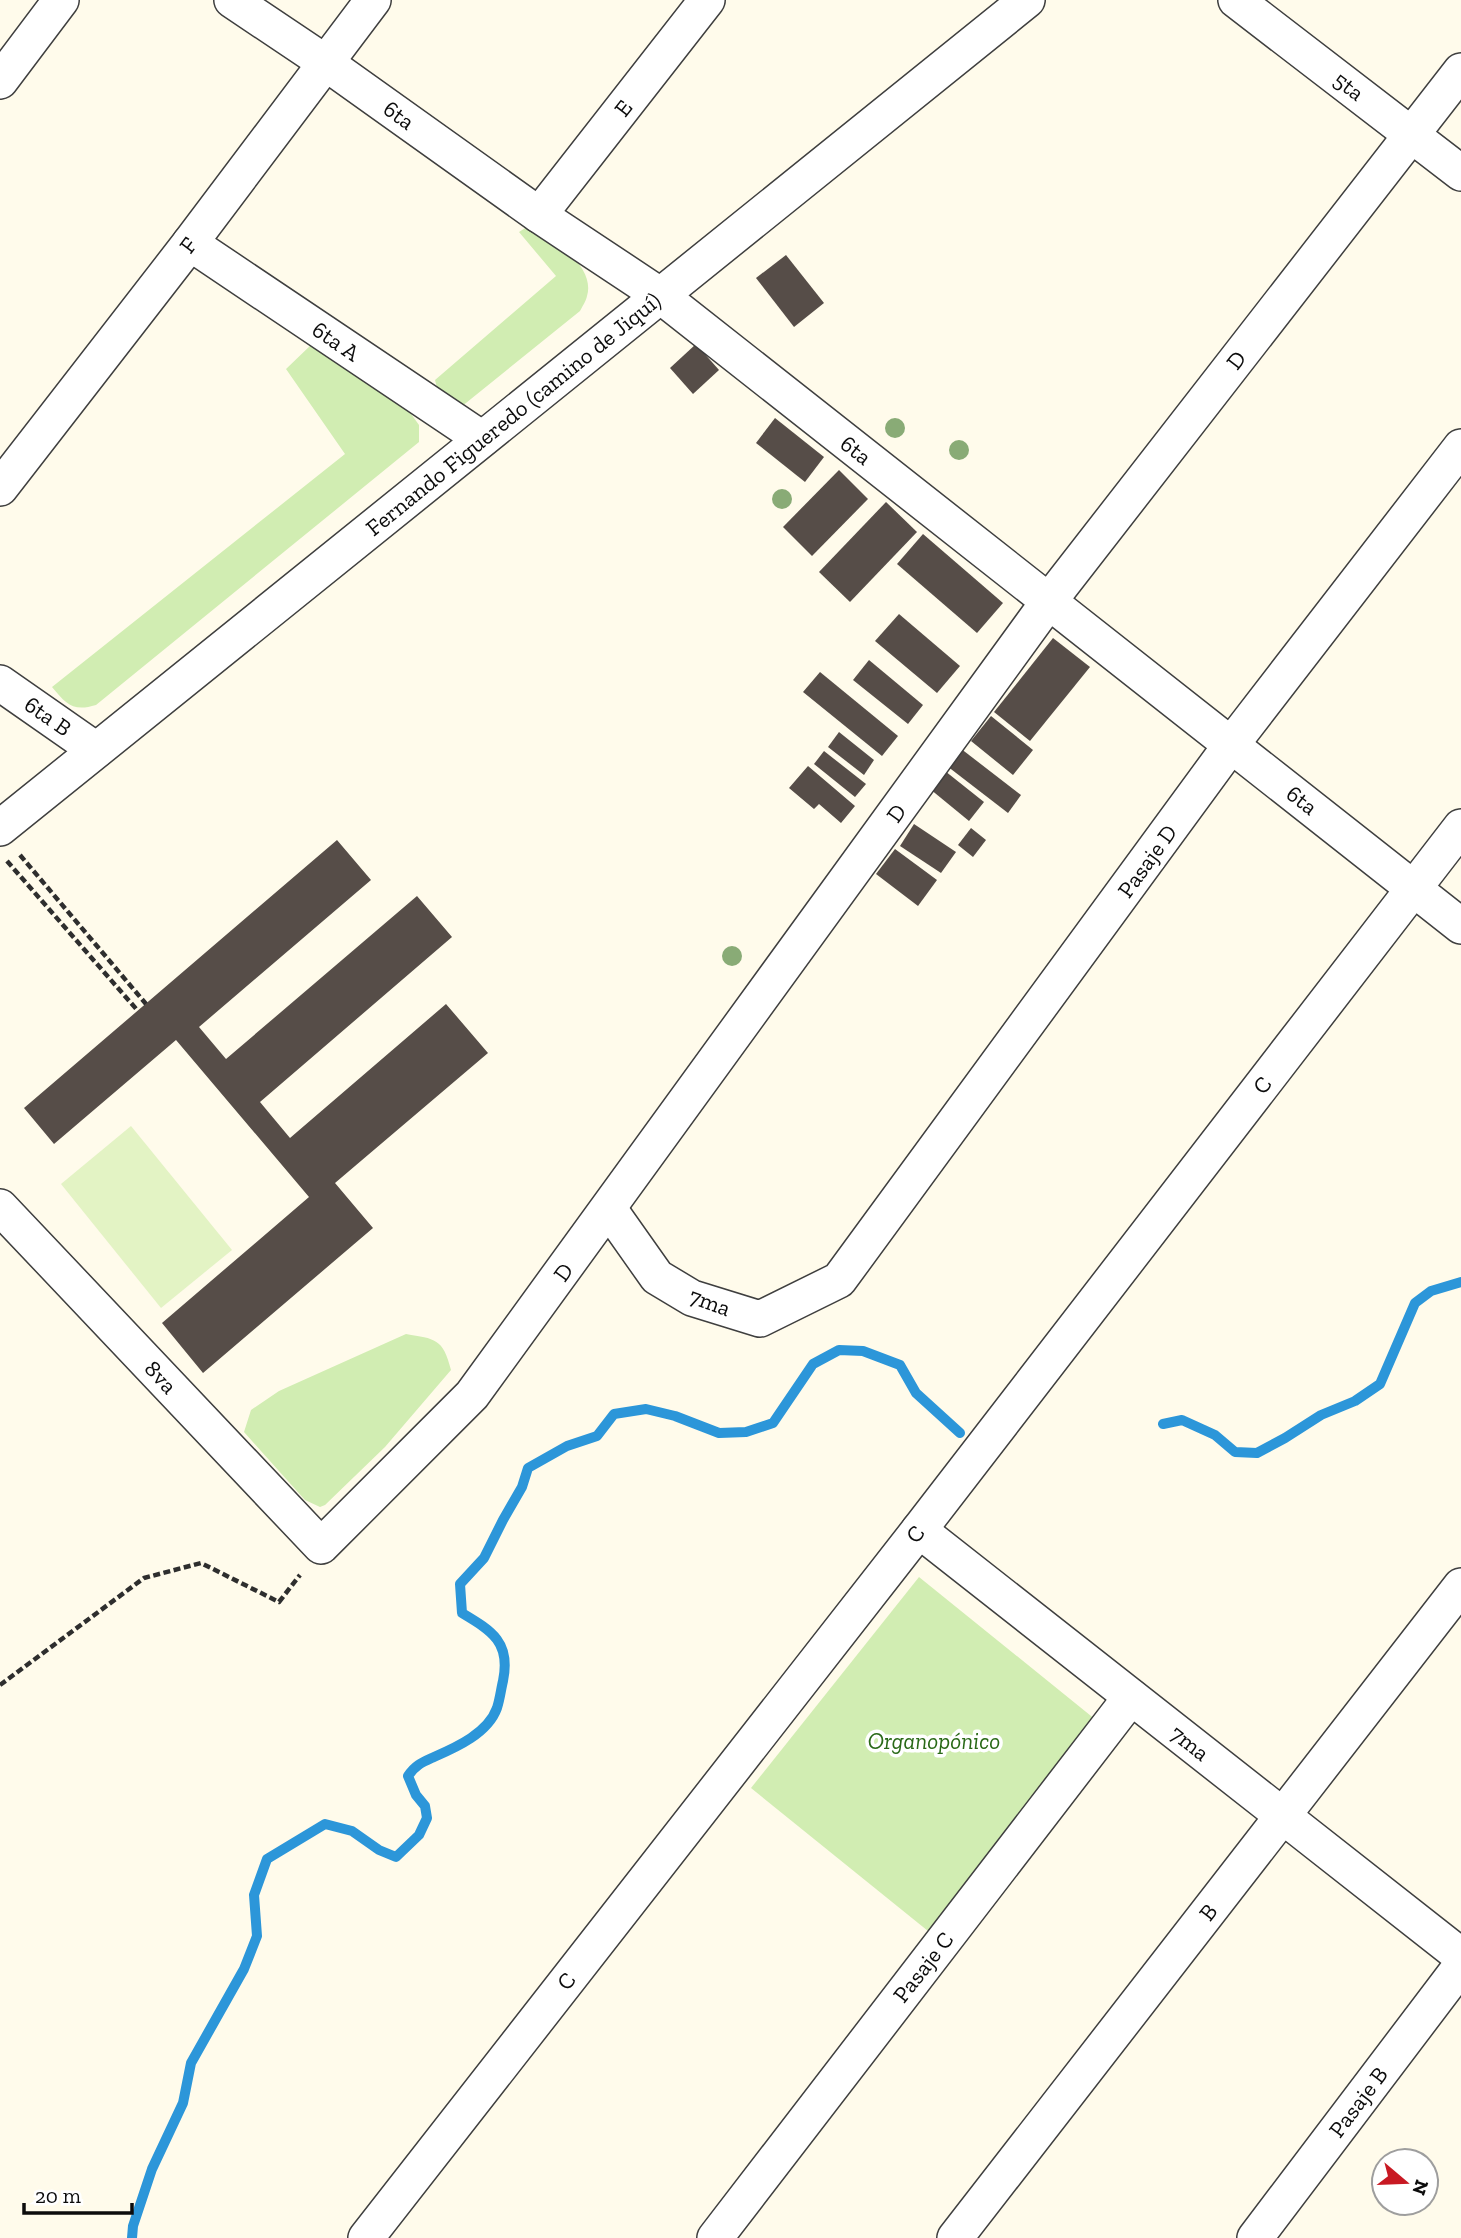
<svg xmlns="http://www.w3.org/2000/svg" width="1461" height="2238" font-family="'Zilla Slab',serif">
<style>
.green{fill:#d1edb2}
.pitch{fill:#e3f3c4}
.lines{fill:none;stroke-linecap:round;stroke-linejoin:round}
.stream{stroke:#2c96d9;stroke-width:10}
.building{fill:#564d48}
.minor-casing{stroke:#3f3f3f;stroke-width:38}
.path{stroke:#2e2e2e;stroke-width:4.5;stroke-dasharray:7 3.5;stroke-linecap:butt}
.minor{stroke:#fff;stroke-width:35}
.tree{fill:#89ab76}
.labels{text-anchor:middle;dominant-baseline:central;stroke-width:7;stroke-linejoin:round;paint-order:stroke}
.street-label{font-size:23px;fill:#0c0c0c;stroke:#fff}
.park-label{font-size:23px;font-style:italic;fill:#296917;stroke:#fff}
</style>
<rect width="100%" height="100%" fill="#fffbeb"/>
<g class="green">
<path d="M 533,223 C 552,239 596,266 587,296 C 586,301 582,307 580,311 L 461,407 L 439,395 L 435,380 L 556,276 L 519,232 Z"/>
<path d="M 312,344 L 409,411 L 419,425 L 419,442 L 96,705 C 73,712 66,704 52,687 L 345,454 L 286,369 Z"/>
<path d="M 406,1334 C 435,1339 443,1338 451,1370 L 385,1447 L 325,1505 L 320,1507 L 305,1500 L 244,1432 L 251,1410 L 279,1391 Z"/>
<path d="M 919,1577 L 1096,1720 L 928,1931 L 751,1788 Z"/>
</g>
<path class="pitch" d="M 131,1126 L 232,1250 L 161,1308 L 61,1184 Z"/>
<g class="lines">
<g class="stream">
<path d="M 1163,1424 L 1182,1420 L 1215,1435 L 1235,1452 L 1257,1453 L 1285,1438 L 1321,1415 L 1355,1401 L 1380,1384 L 1415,1303 L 1431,1291 L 1461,1282"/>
<path d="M 132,2238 L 133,2226 L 152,2169 L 183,2103 L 191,2063 L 244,1969 L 257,1936 L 254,1895 L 267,1859 L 325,1824 L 352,1831 L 379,1850 L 396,1857 L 419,1835 L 427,1818 L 425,1806 L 416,1795 L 408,1776 C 415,1765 423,1762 434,1757 C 457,1747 488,1733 497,1708 C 500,1699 501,1689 503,1681 C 511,1642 492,1631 462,1613 L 460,1584 L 484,1558 L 503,1520 L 522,1487 L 528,1468 L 567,1446 L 597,1436 L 614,1414 L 646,1409 L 675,1416 L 719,1433 L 746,1432 L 773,1423 L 813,1364 L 839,1350 L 863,1351 L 900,1365 L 916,1393 L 960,1433"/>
</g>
</g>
<g class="building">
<path d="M 786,255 L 824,303 L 794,327 L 756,278 Z"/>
<path d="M 696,344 L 719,370 L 693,394 L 670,368 Z"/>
<path d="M 775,418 L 824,457 L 805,482 L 756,443 Z"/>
<path d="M 839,470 L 868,499 L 812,556 L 783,527 Z"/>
<path d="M 886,502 L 917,532 L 850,602 L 819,572 Z"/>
<path d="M 923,534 L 1003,603 L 977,633 L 897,564 Z"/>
<path d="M 899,614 L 960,666 L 937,693 L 875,641 Z"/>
<path d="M 1053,638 L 1090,667 L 1030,741 L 994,712 Z"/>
<path d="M 869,660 L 923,705 L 908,724 L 853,680 Z"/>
<path d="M 820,672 L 898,736 L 882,756 L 803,692 Z"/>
<path d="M 991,716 L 1033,750 L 1013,775 L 971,741 Z"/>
<path d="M 839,732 L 874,760 L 864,775 L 828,747 Z"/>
<path d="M 960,748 L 1021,795 L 1008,813 L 947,766 Z"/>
<path d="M 824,751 L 866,784 L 855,797 L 814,764 Z"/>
<path d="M 808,766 L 855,806 L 841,823 L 819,804 L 814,809 L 789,788 Z"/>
<path d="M 945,771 L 984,802 L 969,821 L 930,789 Z"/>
<path d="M 914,824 L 956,852 L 941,873 L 900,846 Z"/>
<path d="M 971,828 L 986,840 L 973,857 L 958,845 Z"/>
<path d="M 337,840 L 371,880 L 199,1027 L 226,1059 L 417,896 L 452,937 L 260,1102 L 290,1138 L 446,1004 L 488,1053 L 335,1183 L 373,1228 L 203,1373 L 162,1323 L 309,1197 L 176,1040 L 54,1144 L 24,1108 Z"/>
<path d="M 895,849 L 937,880 L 918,906 L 876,874 Z"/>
</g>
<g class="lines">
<g class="minor-casing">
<g id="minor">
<path d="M 232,0 L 326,63 L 539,215 L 661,296 L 1461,926"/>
<path d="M 1236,0 L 1461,173"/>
<path d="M 0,81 L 61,0"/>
<path d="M 539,215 L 707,0"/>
<path d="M 190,243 L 482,439"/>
<path d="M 0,488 L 190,243 L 373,0"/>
<path d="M 0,683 L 96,750"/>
<path d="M 0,828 L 1027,0"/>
<path d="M 0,1207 L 321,1546 L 472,1395 L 1049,601 L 1461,71"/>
<path d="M 609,1209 L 657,1277 L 692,1298 L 760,1319 L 839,1280 L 1231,745 L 1461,447"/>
<path d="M 919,1530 L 1461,1956"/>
<path d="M 366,2238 L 919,1530 L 1461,827"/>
<path d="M 715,2238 L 1131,1697"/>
<path d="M 955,2238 L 1461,1586"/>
<path d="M 1255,2238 L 1461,1966"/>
</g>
</g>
<g class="path">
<path d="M 20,855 L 146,1004"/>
<path d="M 7,861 L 138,1011"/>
<path d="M 0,1685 L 144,1578 L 201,1563 L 279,1602 L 300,1575"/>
</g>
<use href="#minor" class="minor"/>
</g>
<g class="tree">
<circle cx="895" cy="428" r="10"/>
<circle cx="959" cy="450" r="10"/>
<circle cx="782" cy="499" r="10"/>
<circle cx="732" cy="956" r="10"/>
</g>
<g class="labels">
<g class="street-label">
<text transform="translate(1349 86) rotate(37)">5ta</text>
<text transform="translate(623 108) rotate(-52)">E</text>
<text transform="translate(399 115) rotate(36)">6ta</text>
<text transform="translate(188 245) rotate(-53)">F</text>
<text transform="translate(336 341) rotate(34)">6ta A</text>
<text transform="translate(1236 360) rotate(-52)">D</text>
<text transform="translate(513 414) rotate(-39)">Fernando Figueredo (camino de Jiquí)</text>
<text transform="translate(856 450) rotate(38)">6ta</text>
<text transform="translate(48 716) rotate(35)">6ta B</text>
<text transform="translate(1302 800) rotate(38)">6ta</text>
<text transform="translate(896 813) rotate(-54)">D</text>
<text transform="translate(1147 861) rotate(-54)">Pasaje D</text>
<text transform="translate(1262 1085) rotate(-52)">C</text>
<text transform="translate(563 1272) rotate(-54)">D</text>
<text transform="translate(710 1302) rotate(20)">7ma</text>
<text transform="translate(161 1377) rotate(47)">8va</text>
<text transform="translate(915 1534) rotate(-52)">C</text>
<text transform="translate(1190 1743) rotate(38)">7ma</text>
<text transform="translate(1208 1912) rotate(-52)">B</text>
<text transform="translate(923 1967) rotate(-52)">Pasaje C</text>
<text transform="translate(566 1981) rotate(-52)">C</text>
<text transform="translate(1358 2102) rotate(-53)">Pasaje B</text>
</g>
<g class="park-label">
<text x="934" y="1741">Organopónico</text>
</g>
</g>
<g transform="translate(1405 2182) rotate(109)"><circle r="33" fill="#ffffff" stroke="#9e9e9e" stroke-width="2"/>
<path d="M0-5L12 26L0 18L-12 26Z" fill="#c81923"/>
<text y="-10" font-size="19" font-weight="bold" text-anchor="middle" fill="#0c0c0c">N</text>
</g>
<path d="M24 2203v10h108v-10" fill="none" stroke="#0c0c0c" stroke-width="3.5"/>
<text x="35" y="2203" font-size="21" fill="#0c0c0c" stroke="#ffffff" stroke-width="5" paint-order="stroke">20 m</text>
</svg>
